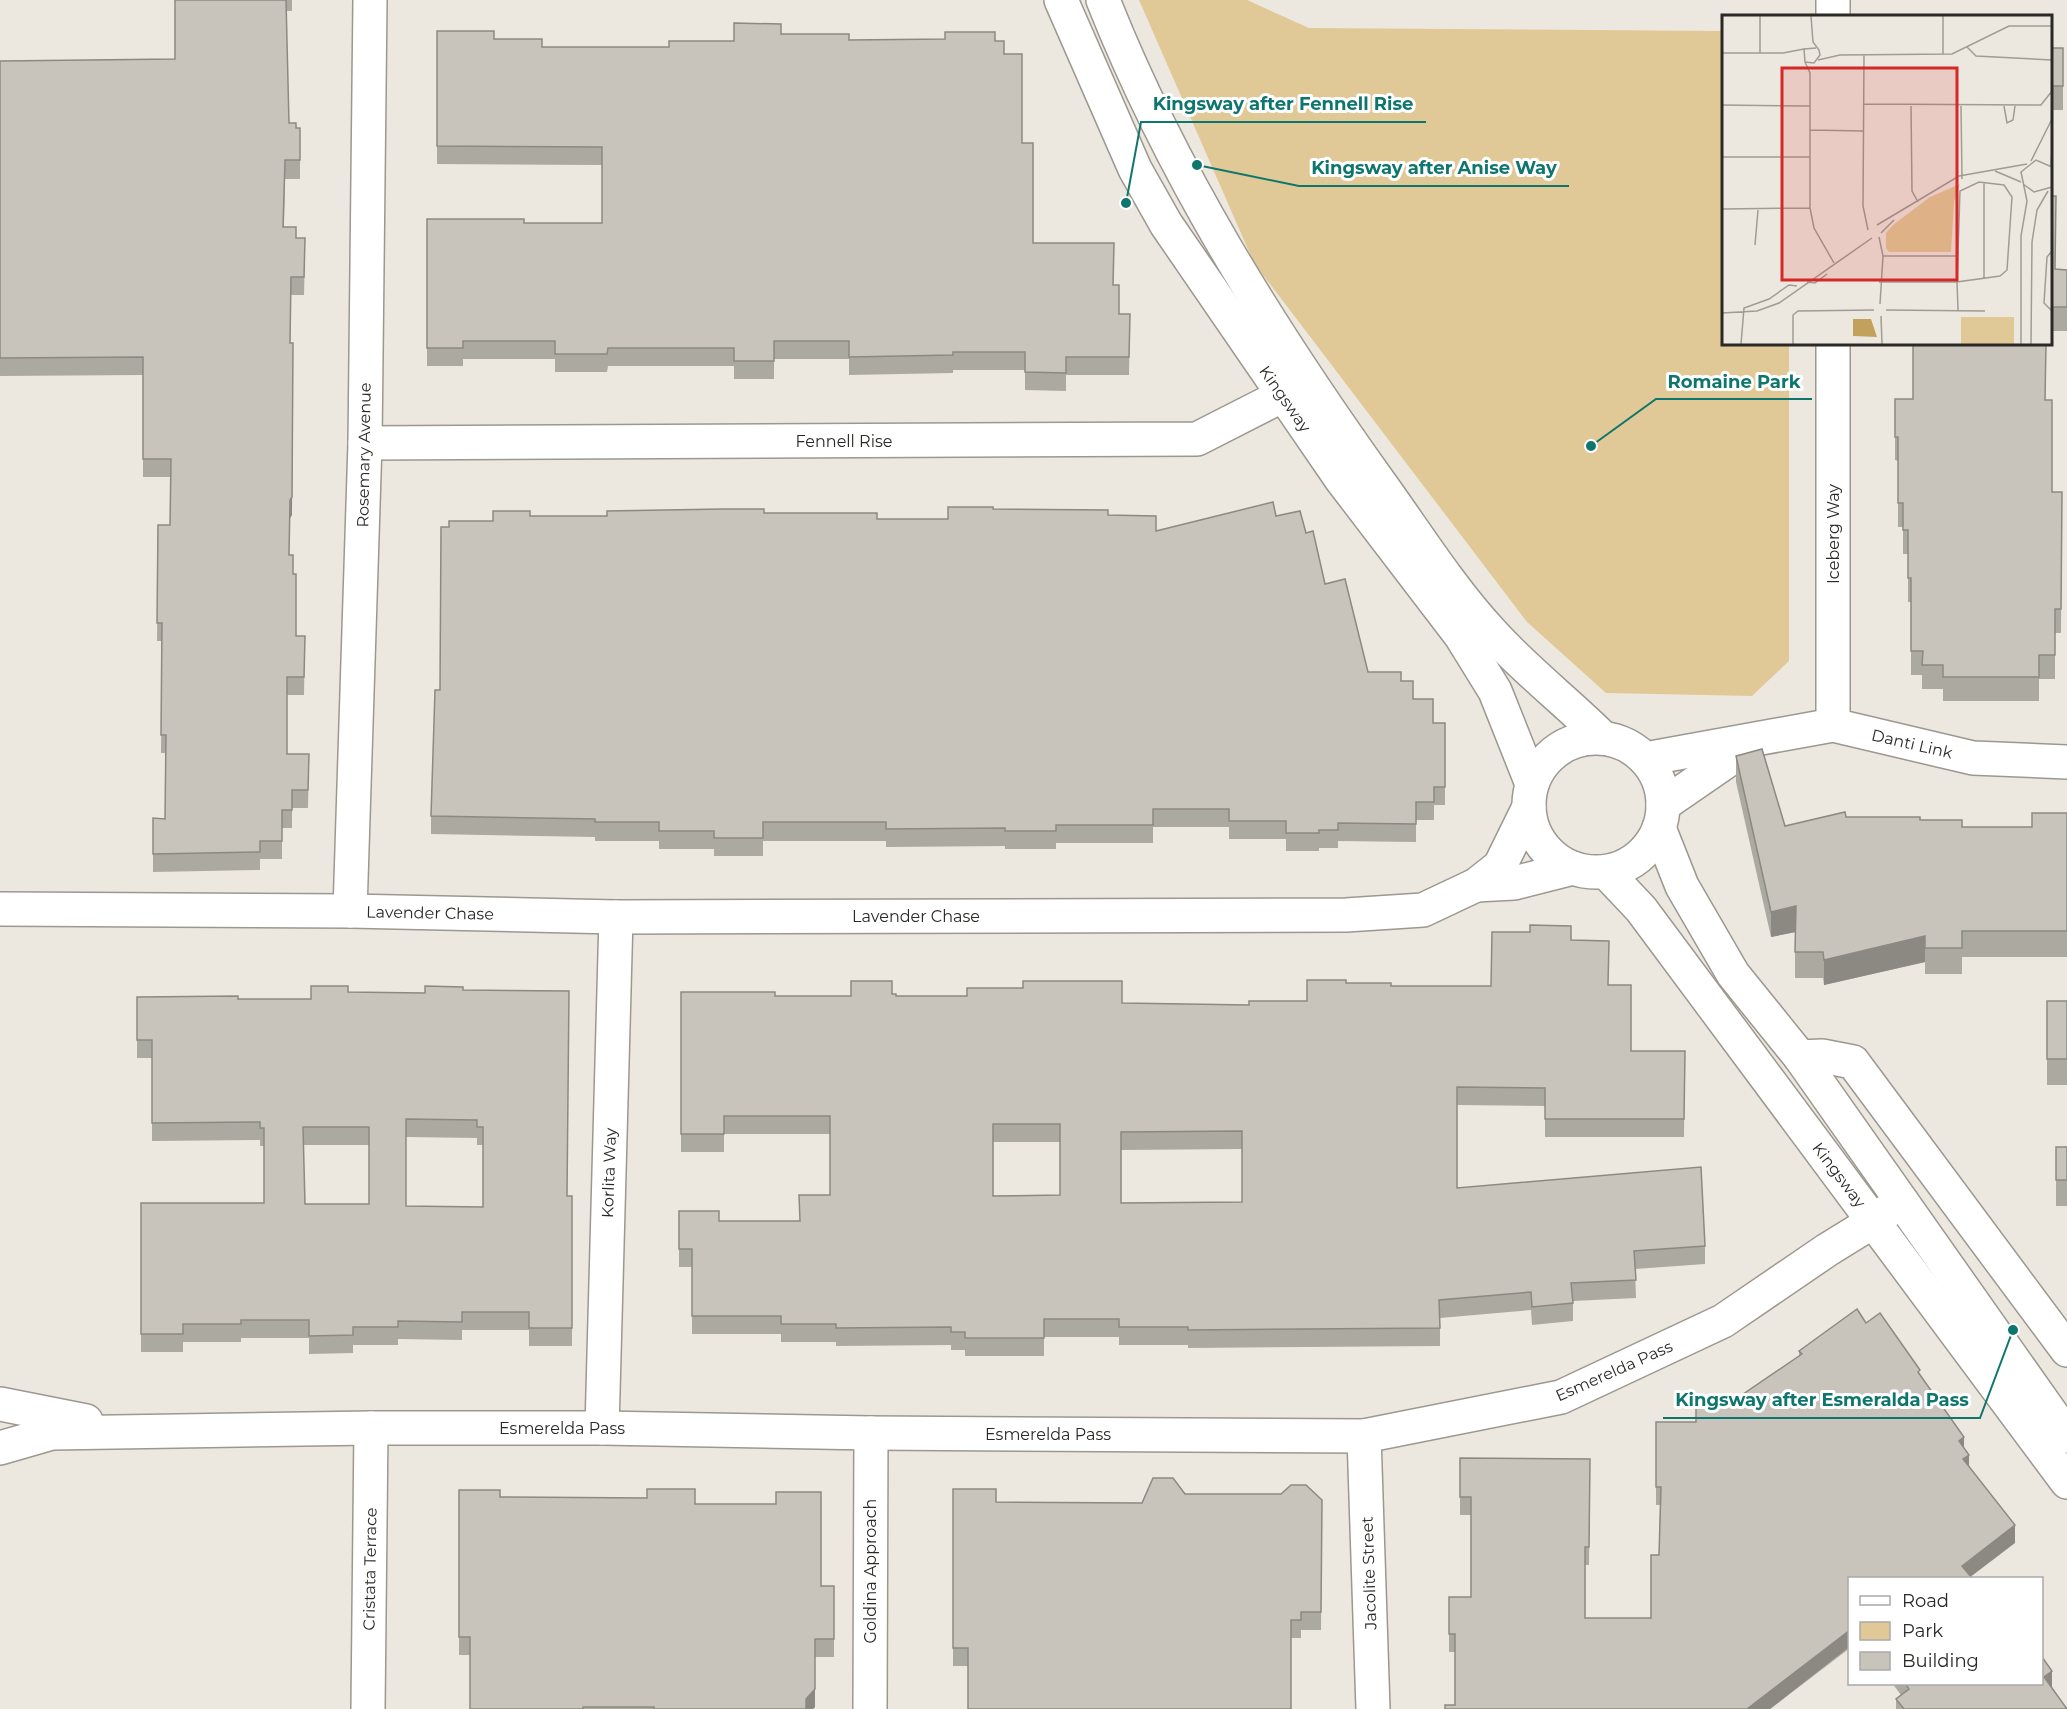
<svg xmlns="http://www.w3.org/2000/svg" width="2067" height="1709" font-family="Montserrat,sans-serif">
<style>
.green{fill:#e1c997}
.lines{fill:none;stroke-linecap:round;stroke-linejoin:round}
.street-casing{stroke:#9c988f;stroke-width:36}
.secondary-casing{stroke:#9c988f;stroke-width:36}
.street{stroke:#fff;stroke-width:33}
.secondary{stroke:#fff;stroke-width:33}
.wall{fill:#aca9a1;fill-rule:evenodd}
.shaded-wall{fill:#8c8983}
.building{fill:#c8c4bb;stroke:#8c8983;stroke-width:1.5;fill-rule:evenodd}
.labels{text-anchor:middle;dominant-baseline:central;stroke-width:6;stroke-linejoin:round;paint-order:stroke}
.street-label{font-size:16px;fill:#2b2926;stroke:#fff}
.inset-road{fill:none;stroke:#9f9c95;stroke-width:1.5}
.view{fill:#d62828;fill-opacity:0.15;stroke:#d62828;stroke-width:3}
.inset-edge{fill:none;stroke:#2b2926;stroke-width:3}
.leader{fill:none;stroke:#0f766e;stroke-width:2}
.callout-dot{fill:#0f766e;stroke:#fff;stroke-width:2}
.callout-label{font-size:18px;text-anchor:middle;font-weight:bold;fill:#0f766e;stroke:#fff;stroke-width:6;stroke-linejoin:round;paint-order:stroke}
</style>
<rect width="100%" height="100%" fill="#ede8df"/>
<path class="green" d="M 1139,0 L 1247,0 L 1309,28 L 1723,31 L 1724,344 L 1789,344 L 1789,661 L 1752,696 L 1606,693 L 1527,622 L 1254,263 Z"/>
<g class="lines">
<g class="street-casing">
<g id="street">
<path d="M 1833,0 L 1833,16"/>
<path d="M 1833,344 L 1833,725"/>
<path d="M 365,443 L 1197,439 L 1309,382"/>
<path d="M 1645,759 L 1833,725 L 1973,758 L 2067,762"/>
<path d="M 1663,805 L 1750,745"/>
<path d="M 1476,885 L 1514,883 L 1573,868"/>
<path d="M 0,909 L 350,911 L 616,917 L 1346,915 L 1423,910 L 1476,885 L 1500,866 L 1529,807"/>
<path d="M 350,911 L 365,443 L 370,0"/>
<path d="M 1800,1057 L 1822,1056 L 1853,1062 L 2067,1350"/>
<path d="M 0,1404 L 86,1421"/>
<path d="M 602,1428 L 616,917"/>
<path d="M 1364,1436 L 1373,1709"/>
<path d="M 0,1448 L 52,1433 L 371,1428 L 602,1428 L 871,1433 L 1364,1436 L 1561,1397 L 1723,1321 L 1827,1250 L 1874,1221 L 1901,1201"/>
<path d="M 368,1709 L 371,1428"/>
<path d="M 870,1709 L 871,1433"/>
</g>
</g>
<g class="secondary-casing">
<g id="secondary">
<path d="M 1061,0 L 1135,169 L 1166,224 L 1341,479 L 1461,636 L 1495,691 L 1532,784"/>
<path d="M 1103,0 C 1171,172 1270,329 1377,479 C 1414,530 1448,585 1491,632 C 1525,670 1567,702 1603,738"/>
<circle cx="1596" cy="805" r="67"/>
<path d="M 1659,828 L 1682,886 L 1733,974 L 1800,1057 L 2067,1436"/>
<path d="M 1606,872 L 1641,909 L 2067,1482"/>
</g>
</g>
<use href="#street" class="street"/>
<use href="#secondary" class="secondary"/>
</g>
<g class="wall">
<path d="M 175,0 L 292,0 L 292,11 L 286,11 L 289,123 L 296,128 L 300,128 L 300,179 L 285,179 L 284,227 L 296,238 L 305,256 L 304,295 L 291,295 L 290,343 L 292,515 L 290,518 L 289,555 L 293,574 L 296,636 L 305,636 L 304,695 L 287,695 L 287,754 L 309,754 L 308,808 L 292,808 L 292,828 L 282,828 L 282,859 L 260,859 L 260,870 L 153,872 L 153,818 L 165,819 L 166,753 L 161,753 L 162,641 L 157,641 L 158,525 L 170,525 L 171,477 L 143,477 L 143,375 L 0,376 L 0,61 L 175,59 Z"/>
<path d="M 437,31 L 494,39 L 542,47 L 669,47 L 734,41 L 781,34 L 849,40 L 995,41 L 1004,54 L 1022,143 L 1033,243 L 1113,285 L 1119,314 L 1130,314 L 1129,375 L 1066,375 L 1066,391 L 1025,390 L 1025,370 L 953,370 L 953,373 L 849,375 L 849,359 L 774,359 L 774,379 L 734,379 L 734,366 L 608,366 L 607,372 L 555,372 L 555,359 L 463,359 L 463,366 L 427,366 L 427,219 L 524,223 L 602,223 L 602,165 L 437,164 Z"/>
<rect x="2050" y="48" width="13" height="62"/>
<path d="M 2050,196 L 2055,269 L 2067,270 L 2067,331 L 2050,331 Z"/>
<path d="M 1895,399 L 2046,400 L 2052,492 L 2062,492 L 2061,633 L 2055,633 L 2055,679 L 2039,679 L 2039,701 L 1943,701 L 1943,689 L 1922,689 L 1922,675 L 1911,675 L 1911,602 L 1908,602 L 1908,554 L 1903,554 L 1903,527 L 1898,527 L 1898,461 L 1895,460 Z"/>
<path d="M 993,509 L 1108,515 L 1156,531 L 1276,516 L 1306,533 L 1325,584 L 1368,672 L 1401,681 L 1413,699 L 1433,723 L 1445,723 L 1445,805 L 1434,805 L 1434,820 L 1416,820 L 1416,842 L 1338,841 L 1338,848 L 1319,848 L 1319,851 L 1286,851 L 1286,839 L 1229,839 L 1229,827 L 1153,827 L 1153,843 L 1056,843 L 1056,849 L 1005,849 L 1005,846 L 886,847 L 886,841 L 763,841 L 763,856 L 714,856 L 714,849 L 659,849 L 659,841 L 595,841 L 595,837 L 431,834 L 431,816 L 440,690 L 449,527 L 530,516 L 607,516 L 764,513 L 877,519 L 948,519 Z"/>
<path d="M 1736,756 L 1785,826 L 1846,817 L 1920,820 L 1962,827 L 2032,827 L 2067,813 L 2067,957 L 1962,957 L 1962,974 L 1925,974 L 1925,962 L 1824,985 L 1823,978 L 1795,978 L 1795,932 L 1771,937 L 1736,782 Z"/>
<path d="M 1571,940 L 1608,985 L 1631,1051 L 1685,1051 L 1684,1137 L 1545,1137 L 1545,1106 L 1457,1105 L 1457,1188 L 1705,1246 L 1705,1264 L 1635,1269 L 1636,1298 L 1573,1301 L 1573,1321 L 1532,1325 L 1531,1310 L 1440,1318 L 1440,1346 L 1188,1348 L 1188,1345 L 1119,1345 L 1119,1337 L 1044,1337 L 1044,1356 L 965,1356 L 965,1350 L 951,1350 L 951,1345 L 836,1346 L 836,1342 L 781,1342 L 781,1334 L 692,1334 L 692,1267 L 679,1267 L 679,1211 L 719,1221 L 799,1221 L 830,1195 L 830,1134 L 724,1134 L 724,1152 L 681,1152 L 681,992 L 775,996 L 851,996 L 892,994 L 896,996 L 1122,1003 L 1249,1005 L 1307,1001 L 1346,983 L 1391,986 L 1491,986 ZM 993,1142 L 1060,1142 L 1060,1195 L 993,1196 ZM 1242,1149 L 1242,1202 L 1121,1203 L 1121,1150 Z"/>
<path d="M 463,990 L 567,1196 L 572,1196 L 572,1346 L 529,1346 L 529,1330 L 462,1330 L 462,1340 L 398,1339 L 398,1345 L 353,1345 L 353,1353 L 309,1354 L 309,1338 L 241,1338 L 241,1342 L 183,1342 L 183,1352 L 141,1352 L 141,1203 L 264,1203 L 264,1146 L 260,1146 L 260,1140 L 152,1141 L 152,1058 L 137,1058 L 137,997 L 238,999 L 311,999 L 348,992 L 425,993 ZM 406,1137 L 477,1138 L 477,1145 L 483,1145 L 483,1207 L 406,1206 ZM 303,1145 L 369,1145 L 369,1204 L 305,1204 Z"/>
<rect x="2047" y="1001" width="20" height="84"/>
<rect x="2056" y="1147" width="11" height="59"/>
<path d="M 1866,1323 L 1920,1375 L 1964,1448 L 1969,1466 L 2015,1543 L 1850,1578 L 1850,1648 L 1770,1709 L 1445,1709 L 1455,1705 L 1455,1652 L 1449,1652 L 1449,1597 L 1471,1597 L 1471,1515 L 1460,1515 L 1460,1458 L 1590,1459 L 1589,1565 L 1585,1565 L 1585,1618 L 1651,1618 L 1659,1555 L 1660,1505 L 1656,1505 L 1656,1422 L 1696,1422 L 1727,1405 L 1799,1356 L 1799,1351 Z"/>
<path d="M 953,1489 L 996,1502 L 1142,1503 L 1185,1494 L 1322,1500 L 1321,1630 L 1301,1630 L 1301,1638 L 1291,1638 L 968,1666 L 953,1666 Z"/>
<path d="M 459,1490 L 500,1497 L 695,1504 L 821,1586 L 834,1586 L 834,1657 L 815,1657 L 815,1707 L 813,1709 L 470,1709 L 470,1655 L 459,1655 Z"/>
<path d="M 1892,1683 L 2042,1683 L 2052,1687 L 2067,1709 L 1896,1709 L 1896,1699 L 1901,1695 Z"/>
</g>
<g class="shaded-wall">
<path d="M 293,361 L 292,515 L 290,518 Z"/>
<path d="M 1796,906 L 1796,932 L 1771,937 L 1771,912 Z"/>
<path d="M 1925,936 L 1925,962 L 1824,985 L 1824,960 Z"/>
<path d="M 1964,1437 L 1964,1455 L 1959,1441 Z"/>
<path d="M 1969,1455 L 1969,1473 L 1963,1459 Z"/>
<path d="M 2015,1525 L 2015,1543 L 1969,1578 L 1962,1566 Z"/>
<path d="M 1849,1629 L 1849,1647 L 1770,1709 L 1747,1709 Z"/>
<path d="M 2052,1671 L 2052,1689 L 2044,1677 Z"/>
<path d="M 815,1689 L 815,1707 L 813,1709 L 806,1709 L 806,1699 Z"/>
</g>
<g class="building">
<path d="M 175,0 L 286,0 L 289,123 L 296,123 L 296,128 L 300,128 L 300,160 L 285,160 L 283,227 L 296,227 L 296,238 L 305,238 L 304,277 L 291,277 L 290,343 L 293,343 L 292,497 L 290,500 L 289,555 L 293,555 L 293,574 L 296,574 L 296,636 L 305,636 L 304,677 L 287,677 L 287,754 L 309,754 L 308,790 L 292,790 L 292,810 L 282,810 L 282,841 L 260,841 L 260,852 L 153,854 L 153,818 L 165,819 L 166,735 L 161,735 L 162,623 L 157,623 L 158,525 L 170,525 L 171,459 L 143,459 L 143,357 L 0,358 L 0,61 L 175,59 Z"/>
<path d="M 734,23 L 781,24 L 781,34 L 849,34 L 849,40 L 945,39 L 945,32 L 995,32 L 995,41 L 1004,41 L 1004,54 L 1022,54 L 1022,143 L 1033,143 L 1033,243 L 1114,243 L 1113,285 L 1119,285 L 1119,314 L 1130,314 L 1129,357 L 1066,357 L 1066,373 L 1025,372 L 1025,352 L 953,352 L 953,355 L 849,357 L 849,341 L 774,341 L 774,361 L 734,361 L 734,348 L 608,348 L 607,354 L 555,354 L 555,341 L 463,341 L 463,348 L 427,348 L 427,219 L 524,219 L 524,223 L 602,223 L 602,147 L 437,146 L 437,31 L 494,31 L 494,39 L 542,39 L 542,47 L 669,47 L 669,41 L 734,41 Z"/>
<rect x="2050" y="48" width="13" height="38"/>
<path d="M 2050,196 L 2056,196 L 2055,269 L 2067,270 L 2067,307 L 2050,307 Z"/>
<path d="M 1913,344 L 2046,344 L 2045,400 L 2052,400 L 2052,492 L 2062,492 L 2061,609 L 2055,609 L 2055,655 L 2039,655 L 2039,677 L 1943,677 L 1943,665 L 1922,665 L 1923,651 L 1911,651 L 1911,578 L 1908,578 L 1908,530 L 1903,530 L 1903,503 L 1898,503 L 1898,437 L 1895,437 L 1895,399 L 1913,399 Z"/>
<path d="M 1273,502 L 1276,516 L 1300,511 L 1306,533 L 1313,531 L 1325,584 L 1345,579 L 1368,672 L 1401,672 L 1401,681 L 1413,681 L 1413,699 L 1433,699 L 1433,723 L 1445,723 L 1445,787 L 1434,787 L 1434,802 L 1416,802 L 1416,824 L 1338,823 L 1338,830 L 1319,830 L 1319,833 L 1286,833 L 1286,821 L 1229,821 L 1229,809 L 1153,809 L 1153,825 L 1056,825 L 1056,831 L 1005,831 L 1005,828 L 886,829 L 886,822 L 763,822 L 763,838 L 714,838 L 714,831 L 659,831 L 659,822 L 595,822 L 595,819 L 431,816 L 435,690 L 440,690 L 441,527 L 449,527 L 449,521 L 493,521 L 493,511 L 530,511 L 530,516 L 607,516 L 607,511 L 723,509 L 764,509 L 764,513 L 877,513 L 877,519 L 948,519 L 948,507 L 993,507 L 993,509 L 1108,510 L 1108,515 L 1156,516 L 1156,531 Z"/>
<path d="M 1762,749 L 1785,826 L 1845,812 L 1846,817 L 1920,817 L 1920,820 L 1962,820 L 1962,827 L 2032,827 L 2032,813 L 2067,813 L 2067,931 L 1962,931 L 1962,948 L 1925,948 L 1925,936 L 1824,960 L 1823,952 L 1795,952 L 1796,906 L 1771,912 L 1736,756 Z"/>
<path d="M 1530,925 L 1571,926 L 1571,940 L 1609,941 L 1608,985 L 1631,985 L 1631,1051 L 1685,1051 L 1684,1119 L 1545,1119 L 1545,1088 L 1457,1087 L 1457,1188 L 1701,1167 L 1705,1246 L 1634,1251 L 1636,1280 L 1571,1283 L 1573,1303 L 1532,1307 L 1531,1292 L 1439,1300 L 1440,1328 L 1188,1330 L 1188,1327 L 1119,1327 L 1119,1319 L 1044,1319 L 1044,1338 L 965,1338 L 965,1332 L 951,1332 L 951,1327 L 836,1328 L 836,1324 L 781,1324 L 781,1316 L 692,1316 L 692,1249 L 679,1249 L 679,1211 L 719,1211 L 719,1221 L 800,1221 L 799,1195 L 830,1195 L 830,1116 L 724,1116 L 724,1134 L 681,1134 L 681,992 L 775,992 L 775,996 L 851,996 L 851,981 L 892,981 L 892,994 L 896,994 L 896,996 L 967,996 L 967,988 L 1023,988 L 1023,981 L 1122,981 L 1122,1003 L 1249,1005 L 1249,1001 L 1307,1001 L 1307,980 L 1346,980 L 1346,983 L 1391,983 L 1391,986 L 1491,986 L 1492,932 L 1530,932 ZM 993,1124 L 1060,1124 L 1060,1195 L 993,1196 ZM 1242,1131 L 1242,1202 L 1121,1203 L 1121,1132 Z"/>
<path d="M 311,986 L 348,986 L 348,992 L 425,993 L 425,986 L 463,987 L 463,990 L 569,991 L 567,1196 L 572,1196 L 572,1328 L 529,1328 L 529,1312 L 462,1312 L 462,1322 L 398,1321 L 398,1327 L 353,1327 L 353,1335 L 309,1336 L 309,1320 L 241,1320 L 241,1324 L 183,1324 L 183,1334 L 141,1334 L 141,1203 L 264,1203 L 264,1128 L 260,1128 L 260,1122 L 152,1123 L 152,1040 L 137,1040 L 137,997 L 238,996 L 238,999 L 311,999 ZM 406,1119 L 477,1120 L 477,1127 L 483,1127 L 483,1207 L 406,1206 ZM 303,1127 L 369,1127 L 369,1204 L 305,1204 Z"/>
<rect x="2047" y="1001" width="20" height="58"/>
<rect x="2056" y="1147" width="11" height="33"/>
<path d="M 1857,1309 L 1866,1323 L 1880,1313 L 1920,1370 L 1918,1372 L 1964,1437 L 1959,1441 L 1969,1455 L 1963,1459 L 2015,1525 L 1962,1566 L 1972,1578 L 1850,1578 L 1850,1630 L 1747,1709 L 1445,1709 L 1445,1705 L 1455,1705 L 1455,1634 L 1449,1634 L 1449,1597 L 1471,1597 L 1471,1497 L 1460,1497 L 1460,1458 L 1590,1459 L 1589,1547 L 1585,1547 L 1585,1618 L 1651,1618 L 1651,1555 L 1659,1555 L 1661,1487 L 1656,1487 L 1656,1422 L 1696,1422 L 1696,1405 L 1727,1405 L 1802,1354 L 1799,1351 Z"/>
<path d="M 1153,1478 L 1173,1478 L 1185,1494 L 1281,1494 L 1291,1485 L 1306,1485 L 1322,1500 L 1321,1612 L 1301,1612 L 1301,1620 L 1291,1620 L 1291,1709 L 968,1709 L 968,1648 L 953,1648 L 953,1489 L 996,1489 L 996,1502 L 1142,1503 Z"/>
<path d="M 647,1489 L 695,1489 L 695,1504 L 776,1504 L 776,1492 L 821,1492 L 821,1586 L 834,1586 L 834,1639 L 815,1639 L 815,1689 L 806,1699 L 806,1709 L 654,1709 L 654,1707 L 583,1707 L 583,1709 L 470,1709 L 470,1637 L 459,1637 L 459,1490 L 500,1490 L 500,1497 L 647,1498 Z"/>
<path d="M 2042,1657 L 2052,1671 L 2044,1677 L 2067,1709 L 1904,1709 L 1896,1699 L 1909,1689 L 1905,1683 L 2042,1683 Z"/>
</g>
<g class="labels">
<g class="street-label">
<text transform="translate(1285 399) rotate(55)">Kingsway</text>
<text x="844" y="441">Fennell Rise</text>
<text transform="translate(364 455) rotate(-89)">Rosemary Avenue</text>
<text transform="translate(1833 534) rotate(-90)">Iceberg Way</text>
<text transform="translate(1912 744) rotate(13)">Danti Link</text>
<text transform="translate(430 913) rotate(1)">Lavender Chase</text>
<text x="916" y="916">Lavender Chase</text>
<text transform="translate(609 1173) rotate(-88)">Korlita Way</text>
<text transform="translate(1839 1175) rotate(53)">Kingsway</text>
<text transform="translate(1614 1371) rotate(-24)">Esmerelda Pass</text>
<text x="562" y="1428">Esmerelda Pass</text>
<text x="1048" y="1434">Esmerelda Pass</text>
<text transform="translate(370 1569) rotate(-89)">Cristata Terrace</text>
<text transform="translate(870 1571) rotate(-90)">Goldina Approach</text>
<text transform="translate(1369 1573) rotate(-92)">Jacolite Street</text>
</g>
</g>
<g transform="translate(1722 15)">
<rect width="330" height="330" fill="#ede8df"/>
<path d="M 238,169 L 232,187 L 229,237 L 167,237 L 164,233 L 164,218 L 171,210 L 208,182 ZM 239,302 L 292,302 L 292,329 L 239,329 Z" fill="#e1c997"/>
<path d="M 131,304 L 149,304 L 155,322 L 131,321 Z" fill="#c1a15b"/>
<path class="inset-road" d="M 89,1 L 91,27 L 97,35 L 98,40 L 92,48 L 83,47 L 82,34 L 94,33M 221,1 L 221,40M 245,32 L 254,41 L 330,45M 0,38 L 61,38 L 82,34M 38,38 L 38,1M 142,40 L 141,191 L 146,215M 96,45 L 118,40 L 230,39 L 287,11 L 330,11M 83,47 L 88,58 L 88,193 L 92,213 L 112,248M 142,89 L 319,90 L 330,76M 0,90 L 88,91M 189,91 L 190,176 L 196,187M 239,91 L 240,164M 282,91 L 285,108 L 291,105 L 293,91M 88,115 L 141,116M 0,142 L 88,142M 309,146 L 330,104M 329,151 L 330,132M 273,156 L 299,167M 262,167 L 262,264M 301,169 L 312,177 L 330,172M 0,194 L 88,193M 155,210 L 237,161 L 305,149M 159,218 L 172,205M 157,222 L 161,241 L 158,289M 33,230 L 36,195M 330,236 L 325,242 L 322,288 L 330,296M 161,241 L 235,241M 85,267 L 93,268 L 105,259M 157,267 L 235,267 L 238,176 L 257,167 L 282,170 L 290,182 L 285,255 L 278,261 L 235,267 L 236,295M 164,295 L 263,296M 0,298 L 35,296 L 57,288 L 150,223M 159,301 L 160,329M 19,329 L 22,293 L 47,284 L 67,270 L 75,271M 71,329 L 71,300 L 76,296 L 152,295M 299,329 L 299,221 L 305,186 L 299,157 L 314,145 L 330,152M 309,329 L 310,227 L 315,195 L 326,176"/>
<path class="view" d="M 60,53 L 235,53 L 235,265 L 60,265 Z"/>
<rect width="330" height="330" class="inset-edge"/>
</g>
<path class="leader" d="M1126 203L1141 122H1426M1197 165L1299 186H1569M1591 446L1656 399H1812M2013 1330L1980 1418H1663"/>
<g class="callout-dot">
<circle cx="1126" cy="203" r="6"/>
<circle cx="1197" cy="165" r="6"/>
<circle cx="1591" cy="446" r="6"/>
<circle cx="2013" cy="1330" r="6"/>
</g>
<g class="callout-label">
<text x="1283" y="110">Kingsway after Fennell Rise</text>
<text x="1434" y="174">Kingsway after Anise Way</text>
<text x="1734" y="388">Romaine Park</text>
<text x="1822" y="1406">Kingsway after Esmeralda Pass</text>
</g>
<rect x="1848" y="1577" width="195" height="108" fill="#ffffff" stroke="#aaa9a8" stroke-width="1.5"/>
<rect x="1860" y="1596" width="30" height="9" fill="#ffffff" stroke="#aaa9a8" stroke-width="1.5"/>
<text x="1902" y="1607" font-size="18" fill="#2b2926">Road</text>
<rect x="1860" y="1622" width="30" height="18" fill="#e1c997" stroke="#aaa9a8" stroke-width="1.5"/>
<text x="1902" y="1637" font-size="18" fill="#2b2926">Park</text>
<rect x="1860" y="1652" width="30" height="18" fill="#c8c4bb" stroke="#aaa9a8" stroke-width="1.5"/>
<text x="1902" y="1667" font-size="18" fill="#2b2926">Building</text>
</svg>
